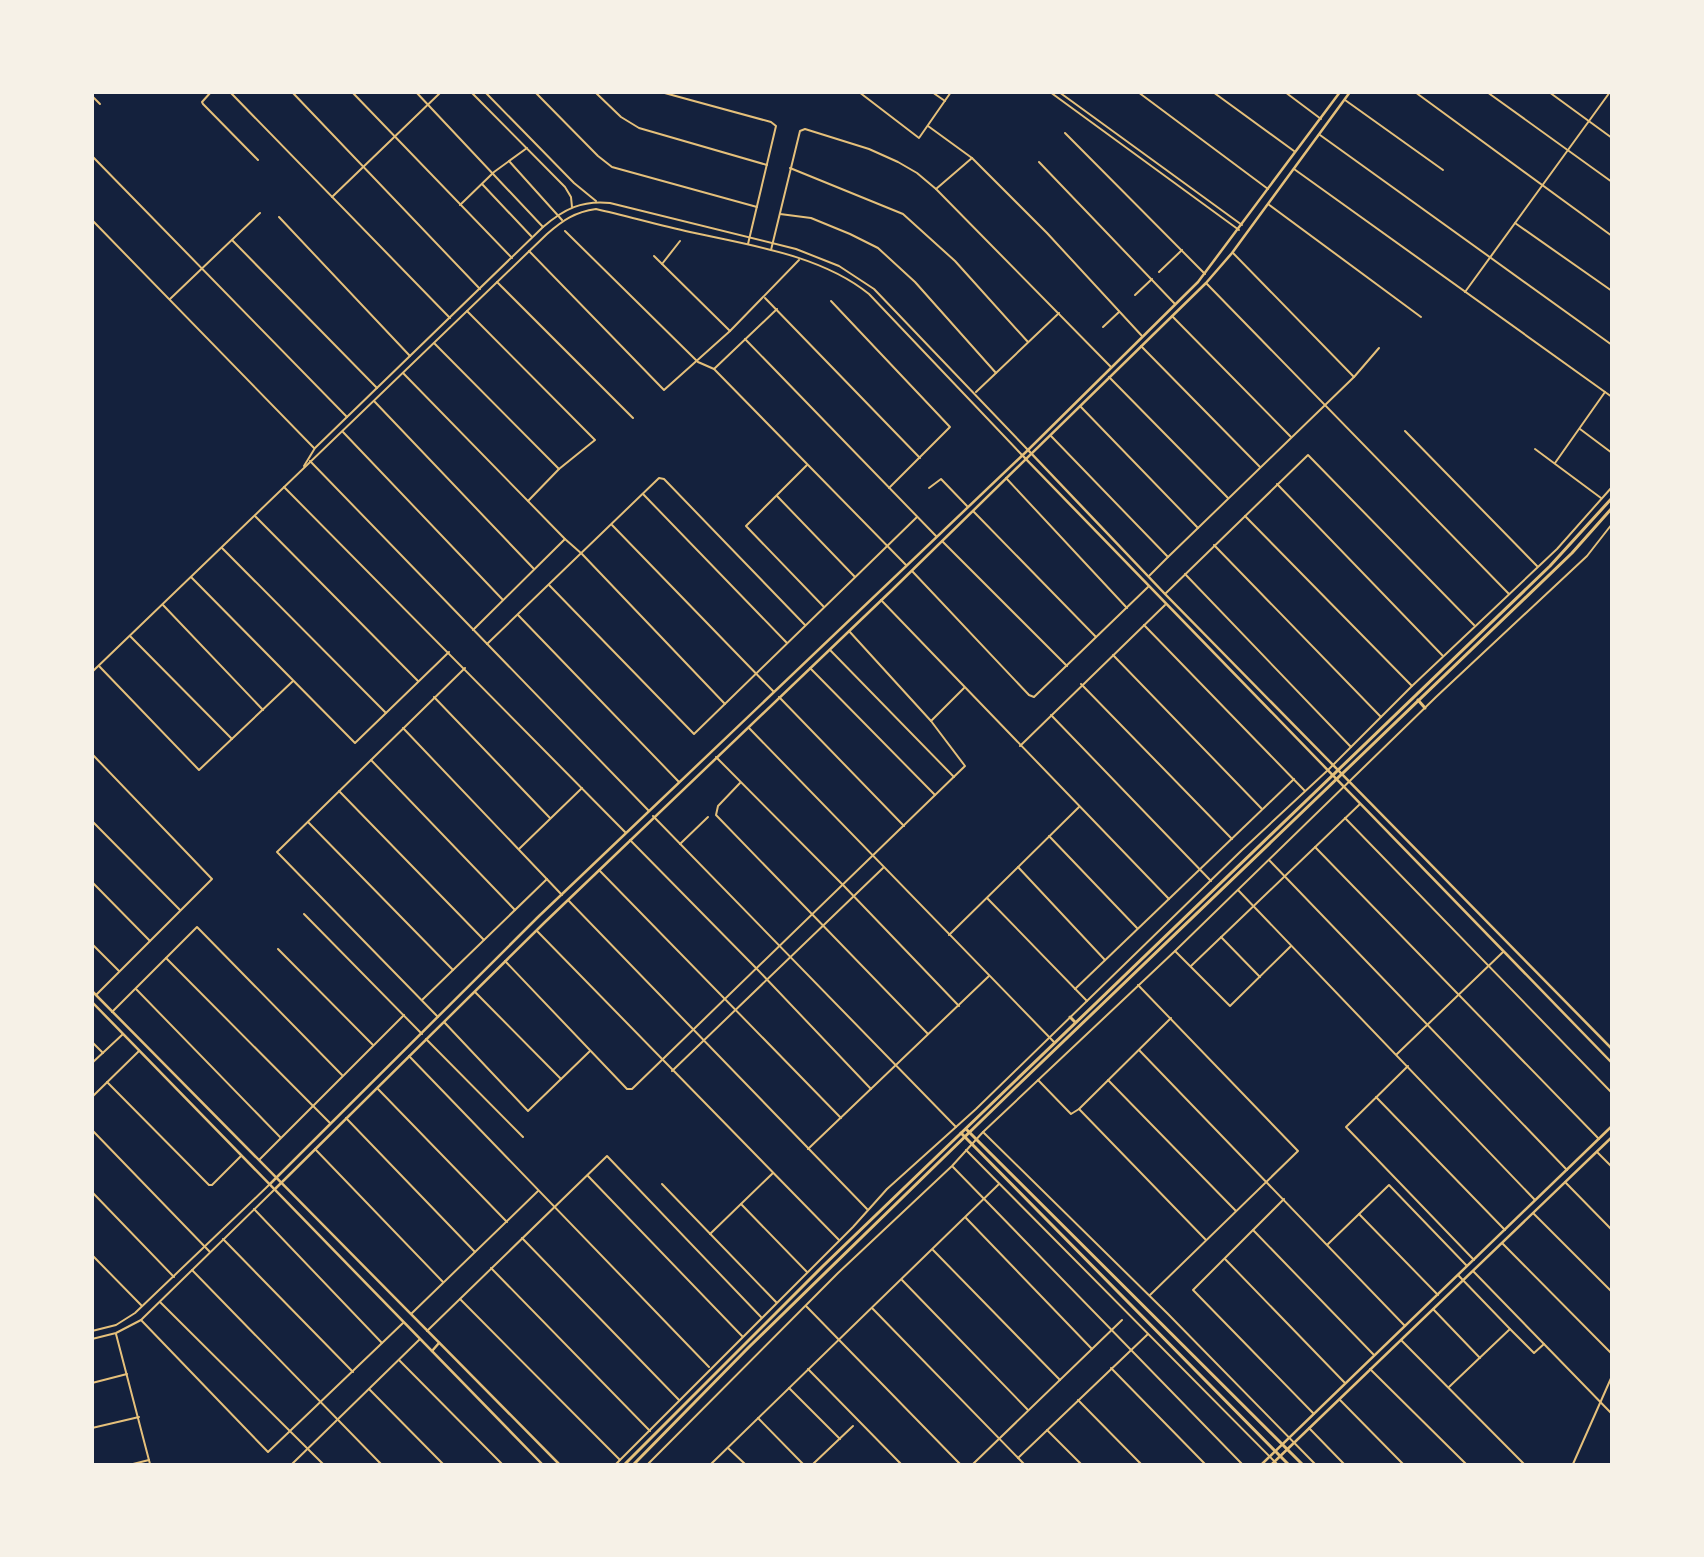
<svg xmlns="http://www.w3.org/2000/svg" width="1704" height="1557" font-family="'Fira Sans Condensed',sans-serif">
<style>
.lines{fill:none;stroke-linecap:round;stroke-linejoin:round}
.minor{stroke:#e5c07b;stroke-width:2}
.tertiary{stroke:#e5c07b;stroke-width:2.5}
.secondary{stroke:#e5c07b;stroke-width:3}
.trunk{stroke:#e5c07b;stroke-width:3}
</style>
<rect width="100%" height="100%" fill="#14213d"/>
<g class="lines">
<g class="minor">
<path d="M 211,92 L 202,102 L 203,104 L 258,160"/>
<path d="M 230,92 L 450,318"/>
<path d="M 292,92 L 480,289"/>
<path d="M 352,92 L 512,258"/>
<path d="M 416,92 L 543,227"/>
<path d="M 471,92 L 565,187 L 571,197 L 572,207"/>
<path d="M 485,92 L 574,183 L 596,201"/>
<path d="M 535,92 L 598,156 L 612,167 L 757,207"/>
<path d="M 595,92 L 621,117 L 639,128 L 767,165"/>
<path d="M 661,92 L 771,122 L 776,126 L 748,244"/>
<path d="M 859,92 L 919,138 L 951,92"/>
<path d="M 932,92 L 945,101"/>
<path d="M 1050,92 L 1239,230"/>
<path d="M 1059,92 L 1242,225"/>
<path d="M 1138,92 L 1268,189"/>
<path d="M 1213,92 L 1294,151"/>
<path d="M 1285,92 L 1321,119"/>
<path d="M 1415,92 L 1612,236"/>
<path d="M 1487,92 L 1612,182"/>
<path d="M 1549,92 L 1612,138"/>
<path d="M 92,96 L 100,104"/>
<path d="M 1345,100 L 1443,170"/>
<path d="M 928,126 L 972,158 L 1047,233 L 1142,336"/>
<path d="M 1065,133 L 1205,274"/>
<path d="M 1320,135 L 1612,345"/>
<path d="M 92,156 L 347,417"/>
<path d="M 509,161 L 562,220"/>
<path d="M 1039,162 L 1175,304"/>
<path d="M 790,168 L 903,214 L 955,261 L 1028,342"/>
<path d="M 1294,169 L 1612,397"/>
<path d="M 482,184 L 532,237"/>
<path d="M 936,189 L 972,158"/>
<path d="M 332,197 L 441,92"/>
<path d="M 1268,204 L 1421,317"/>
<path d="M 460,205 L 494,172 L 527,148"/>
<path d="M 780,214 L 811,218 L 850,234 L 878,248 L 915,282 L 996,373"/>
<path d="M 279,217 L 410,356"/>
<path d="M 92,220 L 314,448"/>
<path d="M 1515,223 L 1612,291"/>
<path d="M 565,231 L 698,362 L 714,369 L 906,565"/>
<path d="M 232,240 L 377,388"/>
<path d="M 771,250 L 800,131 L 805,129 L 869,149 L 898,162 L 917,173 L 936,189 L 1111,367"/>
<path d="M 529,251 L 664,390 L 730,331 L 799,260"/>
<path d="M 1233,253 L 1354,377"/>
<path d="M 654,256 L 730,331"/>
<path d="M 662,264 L 680,241"/>
<path d="M 1159,272 L 1182,250"/>
<path d="M 497,282 L 633,418"/>
<path d="M 1206,283 L 1509,594"/>
<path d="M 1465,292 L 1610,92"/>
<path d="M 1135,295 L 1152,279"/>
<path d="M 765,298 L 920,458"/>
<path d="M 170,299 L 260,213"/>
<path d="M 831,301 L 950,427 L 889,488"/>
<path d="M 467,311 L 595,440 L 559,469 L 528,501"/>
<path d="M 1172,316 L 1291,437"/>
<path d="M 1103,327 L 1119,312"/>
<path d="M 745,339 L 936,536"/>
<path d="M 434,343 L 559,469"/>
<path d="M 1141,346 L 1260,467"/>
<path d="M 714,369 L 777,309"/>
<path d="M 403,373 L 565,539 L 582,554 L 725,704"/>
<path d="M 1109,377 L 1228,498"/>
<path d="M 976,392 L 1059,313"/>
<path d="M 374,401 L 534,569"/>
<path d="M 1080,406 L 1198,528"/>
<path d="M 1580,429 L 1612,453"/>
<path d="M 1405,431 L 1537,566"/>
<path d="M 343,432 L 503,600"/>
<path d="M 1051,436 L 1168,557 L 1149,576"/>
<path d="M 1535,449 L 1601,498"/>
<path d="M 310,461 L 649,811"/>
<path d="M 1555,463 L 1605,392"/>
<path d="M 807,465 L 746,526 L 824,607"/>
<path d="M 304,466 L 315,448 L 543,227 C 564,209 582,200 610,203 L 796,249 L 839,266 L 874,289 L 1028,450"/>
<path d="M 1006,478 L 1127,608"/>
<path d="M 1277,484 L 1443,656"/>
<path d="M 284,487 L 626,833"/>
<path d="M 929,488 L 941,479 L 967,506"/>
<path d="M 643,494 L 787,643"/>
<path d="M 777,496 L 855,577"/>
<path d="M 973,511 L 1096,637"/>
<path d="M 255,516 L 418,681"/>
<path d="M 1245,516 L 1412,686"/>
<path d="M 612,525 L 774,692"/>
<path d="M 942,541 L 1067,666"/>
<path d="M 1214,545 L 1381,717"/>
<path d="M 222,548 L 386,713"/>
<path d="M 1168,557 L 1354,377 L 1379,348"/>
<path d="M 912,571 L 1029,695 L 1034,697 L 1148,587"/>
<path d="M 1185,574 L 1351,747"/>
<path d="M 191,577 L 355,743 L 449,652"/>
<path d="M 549,585 L 694,734 L 917,517"/>
<path d="M 1165,594 L 1308,455 L 1474,625"/>
<path d="M 881,600 L 1169,899"/>
<path d="M 163,605 L 263,710"/>
<path d="M 518,615 L 679,782"/>
<path d="M 1144,625 L 1305,791"/>
<path d="M 473,630 L 565,539"/>
<path d="M 130,636 L 232,739"/>
<path d="M 487,644 L 659,478 L 664,479 L 805,625"/>
<path d="M 830,650 L 954,777"/>
<path d="M 1113,655 L 1262,809"/>
<path d="M 99,666 L 199,770 L 293,681"/>
<path d="M 810,668 L 935,795"/>
<path d="M 92,672 L 547,234 C 563,220 575,212 596,209 C 627,216 658,225 690,232 C 749,245 821,255 869,294 L 1022,455"/>
<path d="M 1081,684 L 1232,839"/>
<path d="M 434,697 L 550,818"/>
<path d="M 779,697 L 904,826"/>
<path d="M 1051,715 L 1211,881"/>
<path d="M 931,721 L 964,688"/>
<path d="M 403,728 L 562,895"/>
<path d="M 749,728 L 1054,1042"/>
<path d="M 1020,746 L 1165,605"/>
<path d="M 92,754 L 212,879 L 96,995"/>
<path d="M 716,757 L 843,885 L 959,1006"/>
<path d="M 371,760 L 515,910"/>
<path d="M 740,783 L 718,806 L 716,815 L 928,1034"/>
<path d="M 339,791 L 484,940"/>
<path d="M 653,816 L 956,1127"/>
<path d="M 1345,818 L 1612,1093"/>
<path d="M 92,821 L 180,910"/>
<path d="M 308,822 L 453,970"/>
<path d="M 1049,836 L 1137,928"/>
<path d="M 630,840 L 756,968 L 871,1089"/>
<path d="M 680,844 L 708,817"/>
<path d="M 1315,847 L 1599,1139"/>
<path d="M 519,849 L 582,788"/>
<path d="M 1269,860 L 1567,1170"/>
<path d="M 1018,867 L 1105,960"/>
<path d="M 599,870 L 841,1118"/>
<path d="M 92,882 L 150,941"/>
<path d="M 1238,890 L 1535,1200"/>
<path d="M 987,898 L 1087,1001"/>
<path d="M 568,900 L 867,1209"/>
<path d="M 304,914 L 422,1034"/>
<path d="M 537,931 L 839,1240"/>
<path d="M 949,935 L 1079,807"/>
<path d="M 1221,937 L 1260,977"/>
<path d="M 92,944 L 119,971"/>
<path d="M 278,949 L 373,1045"/>
<path d="M 1175,951 L 1230,1006 L 1291,946"/>
<path d="M 166,958 L 330,1123"/>
<path d="M 505,961 L 627,1089 L 632,1089 L 965,766 L 931,721 L 849,631"/>
<path d="M 1191,966 L 1360,804"/>
<path d="M 1138,985 L 1298,1151 L 1150,1295"/>
<path d="M 136,989 L 280,1137"/>
<path d="M 1075,989 L 1294,779"/>
<path d="M 475,992 L 561,1079"/>
<path d="M 422,1000 L 547,879"/>
<path d="M 112,1012 L 197,927 L 342,1075"/>
<path d="M 438,1017 L 277,852 L 465,668"/>
<path d="M 444,1022 L 528,1111 L 590,1051"/>
<path d="M 426,1039 L 523,1137"/>
<path d="M 92,1042 L 103,1053"/>
<path d="M 1139,1050 L 1405,1326"/>
<path d="M 1397,1054 L 1503,952"/>
<path d="M 409,1056 L 709,1367"/>
<path d="M 92,1063 L 123,1034"/>
<path d="M 1408,1066 L 1346,1127 L 1474,1260"/>
<path d="M 672,1071 L 883,868"/>
<path d="M 1038,1080 L 1071,1114 L 1079,1109 L 1206,1240"/>
<path d="M 1108,1080 L 1236,1211"/>
<path d="M 107,1082 L 209,1185 L 212,1185 L 241,1156"/>
<path d="M 378,1089 L 507,1222"/>
<path d="M 92,1097 L 139,1051"/>
<path d="M 1376,1097 L 1505,1230"/>
<path d="M 1079,1109 L 1171,1018"/>
<path d="M 346,1118 L 475,1252"/>
<path d="M 92,1130 L 210,1252"/>
<path d="M 983,1132 L 1168,1314 L 1315,1464"/>
<path d="M 315,1149 L 443,1282"/>
<path d="M 808,1149 L 989,976"/>
<path d="M 966,1150 L 1277,1464"/>
<path d="M 1597,1152 L 1612,1167"/>
<path d="M 259,1160 L 404,1015"/>
<path d="M 953,1167 L 1242,1464"/>
<path d="M 588,1176 L 742,1336"/>
<path d="M 1565,1182 L 1612,1230"/>
<path d="M 662,1184 L 776,1302"/>
<path d="M 92,1192 L 174,1277"/>
<path d="M 1284,1199 L 1193,1290 L 1314,1414"/>
<path d="M 741,1204 L 807,1272"/>
<path d="M 254,1209 L 382,1343"/>
<path d="M 1533,1213 L 1612,1292"/>
<path d="M 1359,1214 L 1438,1295"/>
<path d="M 966,1218 L 1092,1349"/>
<path d="M 1253,1230 L 1374,1355"/>
<path d="M 710,1234 L 773,1173"/>
<path d="M 522,1238 L 679,1400"/>
<path d="M 223,1239 L 353,1372"/>
<path d="M 1502,1243 L 1612,1354"/>
<path d="M 1328,1244 L 1389,1185 L 1467,1266"/>
<path d="M 933,1250 L 1060,1380"/>
<path d="M 92,1255 L 142,1306"/>
<path d="M 1225,1259 L 1345,1383"/>
<path d="M 491,1268 L 650,1431"/>
<path d="M 192,1270 L 381,1464"/>
<path d="M 1473,1271 L 1612,1414"/>
<path d="M 902,1280 L 1028,1410"/>
<path d="M 460,1299 L 620,1460"/>
<path d="M 160,1302 L 323,1464"/>
<path d="M 806,1306 L 960,1464"/>
<path d="M 872,1308 L 1024,1464"/>
<path d="M 1433,1309 L 1480,1358"/>
<path d="M 411,1314 L 538,1191"/>
<path d="M 141,1320 L 268,1452 L 403,1323"/>
<path d="M 1510,1329 L 1534,1353 L 1544,1344"/>
<path d="M 92,1331 L 116,1325 L 135,1313 L 270,1184"/>
<path d="M 427,1331 L 607,1156 L 761,1317"/>
<path d="M 116,1334 L 150,1464"/>
<path d="M 92,1339 L 116,1333 L 141,1320 L 275,1189"/>
<path d="M 1401,1340 L 1524,1464"/>
<path d="M 399,1360 L 502,1464"/>
<path d="M 1111,1368 L 1205,1464"/>
<path d="M 808,1369 L 901,1464"/>
<path d="M 1370,1369 L 1466,1464"/>
<path d="M 92,1383 L 127,1374"/>
<path d="M 1449,1387 L 1510,1329 L 1458,1275"/>
<path d="M 789,1388 L 840,1439"/>
<path d="M 369,1389 L 443,1464"/>
<path d="M 1078,1400 L 1141,1464"/>
<path d="M 1340,1400 L 1403,1464"/>
<path d="M 758,1418 L 803,1464"/>
<path d="M 92,1428 L 139,1417"/>
<path d="M 1309,1428 L 1344,1464"/>
<path d="M 1047,1430 L 1081,1464"/>
<path d="M 728,1448 L 745,1464"/>
<path d="M 1018,1458 L 1148,1334"/>
<path d="M 133,1464 L 149,1460"/>
<path d="M 292,1464 L 420,1339"/>
<path d="M 616,1464 L 853,1227 L 887,1189 L 976,1109 L 1242,850 L 1328,770 L 1412,686 L 1557,549 L 1612,487"/>
<path d="M 648,1464 L 838,1273 L 952,1166 L 983,1132 L 1175,951 L 1436,697 L 1587,556 L 1612,524"/>
<path d="M 711,1464 L 999,1184"/>
<path d="M 813,1464 L 853,1426"/>
<path d="M 973,1464 L 1122,1320"/>
<path d="M 1573,1464 L 1612,1376"/>
</g>
<g class="tertiary">
<path d="M 1028,450 L 1165,594 L 1612,1049"/>
<path d="M 1022,455 L 1612,1063"/>
<path d="M 92,991 L 559,1464"/>
<path d="M 92,1002 L 542,1464"/>
<path d="M 270,1184 L 538,917 L 1028,450 L 1198,282 L 1340,92"/>
<path d="M 275,1189 L 544,923 L 892,590 L 1206,283 L 1232,253 L 1350,92"/>
<path d="M 432,1351 L 439,1343"/>
<path d="M 1262,1464 L 1612,1126"/>
<path d="M 1272,1464 L 1612,1137"/>
</g>
<g class="secondary">
<path d="M 966,1129 L 1302,1464"/>
<path d="M 961,1133 L 1288,1464"/>
</g>
<g class="trunk">
<path d="M 1418,700 L 1425,708"/>
<path d="M 1070,1017 L 1075,1022"/>
<path d="M 625,1464 L 823,1266 L 1550,566 L 1612,498"/>
<path d="M 634,1464 L 748,1348 L 1017,1086 L 1572,553 L 1612,508"/>
</g>
</g>
<rect width="1704" height="1557" fill="none" stroke="#f6f1e7" stroke-width="188"/>
</svg>
